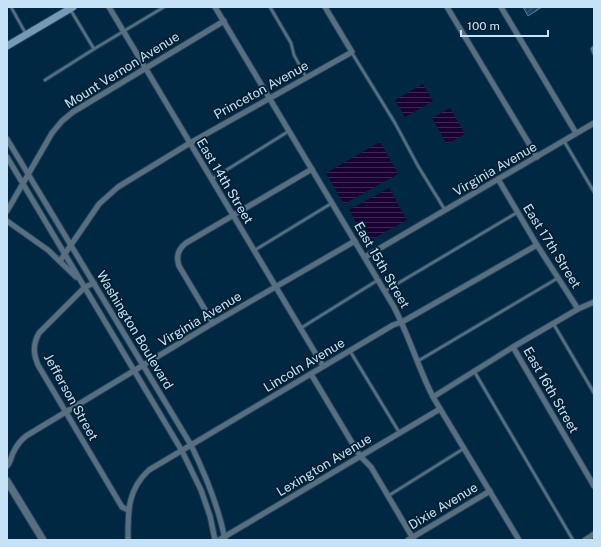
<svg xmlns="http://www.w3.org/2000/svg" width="601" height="547" font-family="'Public Sans',sans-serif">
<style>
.water{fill:url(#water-rules)}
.building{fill:url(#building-hatch);stroke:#4c81a8}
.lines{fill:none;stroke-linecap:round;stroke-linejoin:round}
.service-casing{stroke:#20465f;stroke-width:4.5}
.minor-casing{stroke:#20465f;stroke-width:7}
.tertiary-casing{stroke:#20465f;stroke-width:9}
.secondary-casing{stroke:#20465f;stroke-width:9}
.service{stroke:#596f80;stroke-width:2.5}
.minor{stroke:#596f80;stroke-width:5}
.tertiary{stroke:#596f80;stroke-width:7}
.secondary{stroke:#7699b4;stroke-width:7}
.labels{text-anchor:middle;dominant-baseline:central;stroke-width:3.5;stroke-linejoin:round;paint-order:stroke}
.street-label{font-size:13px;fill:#c6e2f7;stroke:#021e30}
</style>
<defs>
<pattern id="water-rules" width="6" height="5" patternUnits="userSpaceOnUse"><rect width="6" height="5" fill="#1b0234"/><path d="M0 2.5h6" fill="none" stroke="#3b2752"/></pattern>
<pattern id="building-hatch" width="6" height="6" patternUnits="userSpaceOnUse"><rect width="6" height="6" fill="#194562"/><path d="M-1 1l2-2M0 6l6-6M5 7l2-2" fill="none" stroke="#396079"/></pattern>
</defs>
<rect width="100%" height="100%" fill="#002842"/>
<g class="water">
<path d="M 423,84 L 433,101 L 405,117 L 395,100 Z"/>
<path d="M 450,108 L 465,134 L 447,144 L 432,118 Z"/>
<path d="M 380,142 L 398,174 L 344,204 L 326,173 Z"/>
<path d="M 389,188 L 407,220 L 367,242 L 349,210 Z"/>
</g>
<path class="building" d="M 523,7 L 542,7 L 528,16 Z"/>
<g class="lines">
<g class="service-casing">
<g id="service">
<path d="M 11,7 L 26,34"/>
<path d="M 270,7 L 291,43 L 294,55 L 306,77"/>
<path d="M 70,9 L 94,49 L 164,7"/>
<path d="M 594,47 L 592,49 L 594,54"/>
<path d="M 352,53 L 395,123 L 418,166 L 445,210"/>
<path d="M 45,80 L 94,49"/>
<path d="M 564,141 L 594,192"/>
<path d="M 212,179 L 289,131"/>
<path d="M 255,250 L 332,203"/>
<path d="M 385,291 L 518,212"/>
<path d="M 553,323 L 594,393"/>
<path d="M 301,328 L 378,280"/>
<path d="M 350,351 L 399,432"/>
<path d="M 418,361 L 558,278"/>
<path d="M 474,371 L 573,540"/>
<path d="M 388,496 L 463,449"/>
</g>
</g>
<g class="minor-casing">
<g id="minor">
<path d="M 109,7 L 323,366"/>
<path d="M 215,7 L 394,307 C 409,336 418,367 433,397 L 519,540"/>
<path d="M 447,7 L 537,157"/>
<path d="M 501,7 L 576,133"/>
<path d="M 7,139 L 191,445 C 206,476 219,507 225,540"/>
<path d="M 7,157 L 182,451 L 201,490 L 210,516 L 215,540"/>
<path d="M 498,179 L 537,245 L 578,309 L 594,302"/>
<path d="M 7,211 L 52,133 L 62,121 L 73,112 L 224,21"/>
<path d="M 7,221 L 48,250 L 76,277"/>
<path d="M 365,257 L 594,123"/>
<path d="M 60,261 L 99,204 L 118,187 L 190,143 L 352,52 L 325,7"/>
<path d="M 94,283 L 85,287 L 39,333 C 33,344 33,353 38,365 L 122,507 L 128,510"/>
<path d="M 213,323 L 179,266 C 176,257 178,249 186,243 L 312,169"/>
<path d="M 513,347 L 594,486"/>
<path d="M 311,374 L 360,456 L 371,467 L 414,540"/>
<path d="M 433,397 L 513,347 L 578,309"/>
<path d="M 7,466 C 11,462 11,456 14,451 C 17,445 21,440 26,436 L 213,323 L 355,241"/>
<path d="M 128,540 C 128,512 127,490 149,470 L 393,325 L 402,322 L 537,245"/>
<path d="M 219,540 L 440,409"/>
<path d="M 408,540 L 490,491"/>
<path d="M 585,540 L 594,534"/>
</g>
</g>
<g class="tertiary-casing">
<path id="tertiary" d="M 7,481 L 43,540"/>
</g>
<g class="secondary-casing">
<path id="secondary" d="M 7,46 L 73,7"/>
</g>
<use href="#service" class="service"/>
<use href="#minor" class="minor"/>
<use href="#tertiary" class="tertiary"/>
<use href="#secondary" class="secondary"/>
</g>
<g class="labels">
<g class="street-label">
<text transform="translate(122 70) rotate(-32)">Mount Vernon Avenue</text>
<text transform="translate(261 90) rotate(-29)">Princeton Avenue</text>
<text transform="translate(495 169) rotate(-30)">Virginia Avenue</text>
<text transform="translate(225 181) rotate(59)">East 14th Street</text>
<text transform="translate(552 246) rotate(58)">East 17th Street</text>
<text transform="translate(382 265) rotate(60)">East 15th Street</text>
<text transform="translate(200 319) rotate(-31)">Virginia Avenue</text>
<text transform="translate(135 330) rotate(59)">Washington Boulevard</text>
<text transform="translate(304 365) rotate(-31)">Lincoln Avenue</text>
<text transform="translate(551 390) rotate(60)">East 16th Street</text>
<text transform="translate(71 397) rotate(61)">Jefferson Street</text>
<text transform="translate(324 465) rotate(-31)">Lexington Avenue</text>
<text transform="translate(443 506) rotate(-31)">Dixie Avenue</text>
</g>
</g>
<rect width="601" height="547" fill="none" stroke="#c6e2f7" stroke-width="16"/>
<path d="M461 30v6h87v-6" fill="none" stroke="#c6e2f7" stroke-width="2"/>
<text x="467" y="30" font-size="12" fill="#c6e2f7" stroke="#021e30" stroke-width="3" paint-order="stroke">100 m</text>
</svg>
